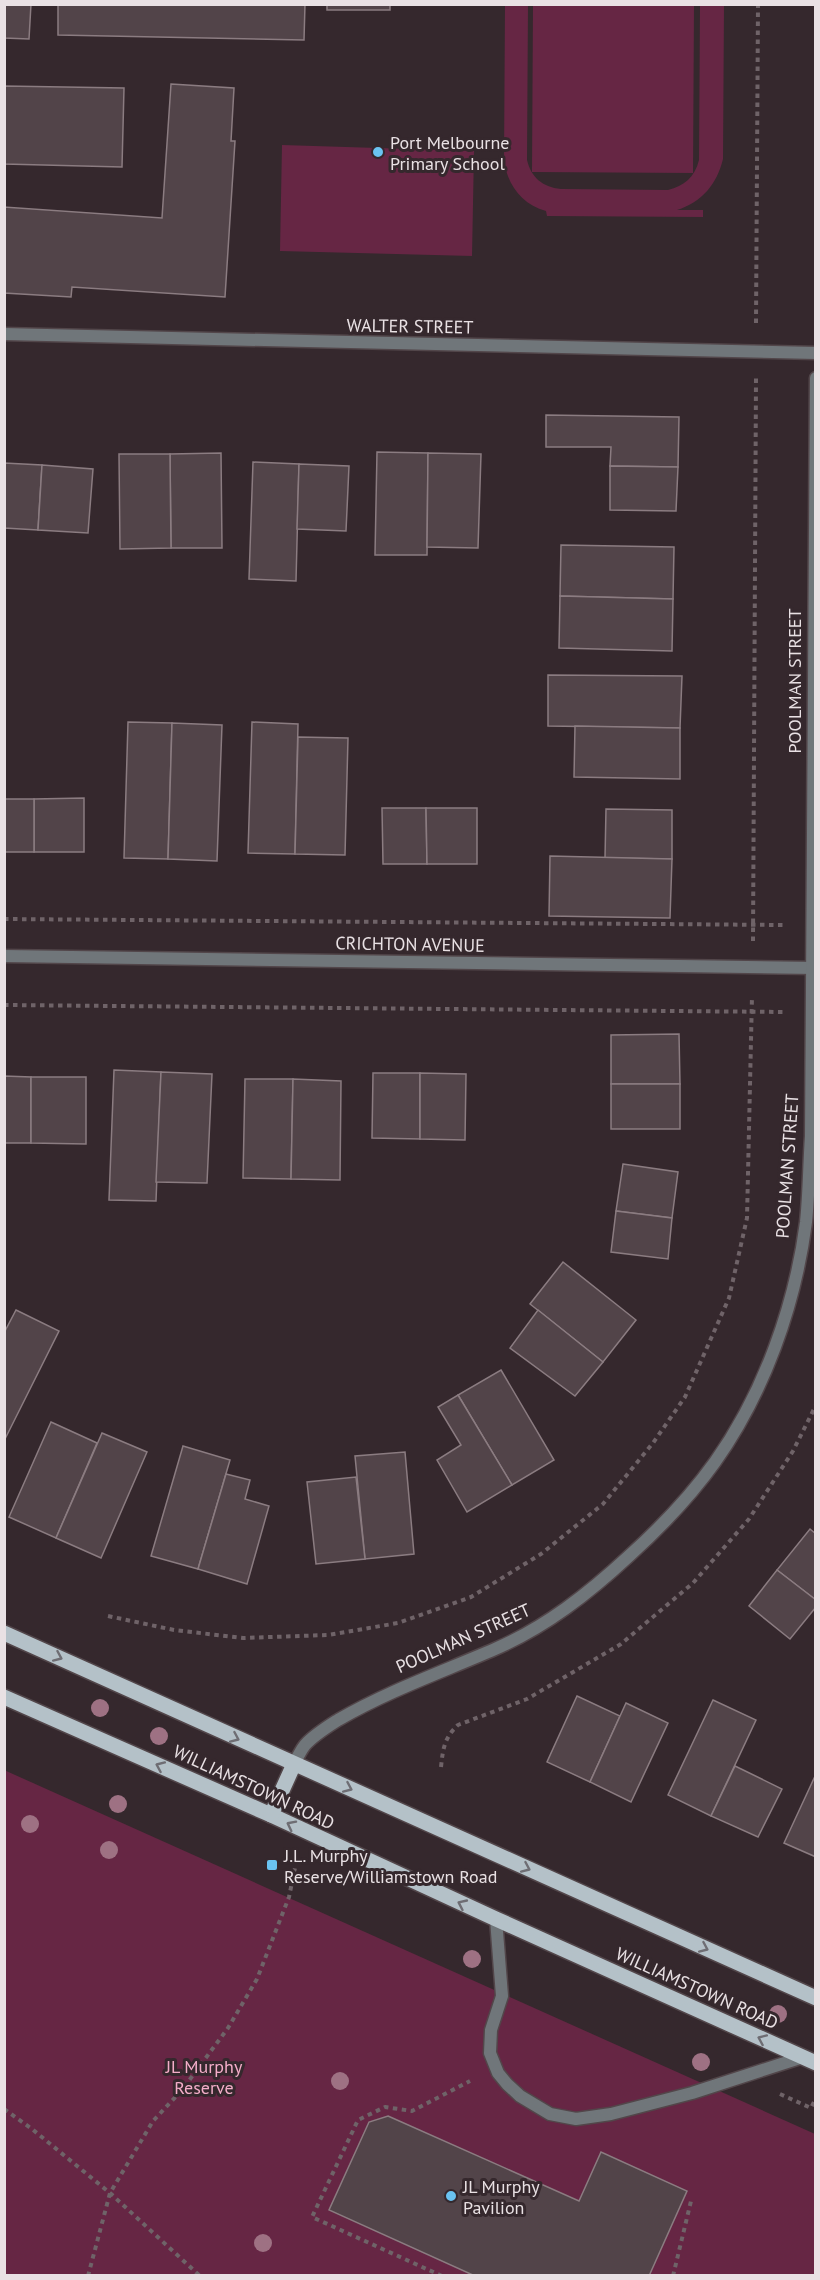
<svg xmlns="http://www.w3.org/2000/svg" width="820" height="2280" font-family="'PT Sans',sans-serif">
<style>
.green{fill:#662644}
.building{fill:#524449;stroke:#8b7c81;stroke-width:1.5}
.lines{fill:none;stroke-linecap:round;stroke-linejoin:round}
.lane-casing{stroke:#52464a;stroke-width:15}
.street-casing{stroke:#52464a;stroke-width:15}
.primary-casing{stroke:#52464a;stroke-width:18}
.path{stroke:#6f6368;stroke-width:4;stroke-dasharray:4.5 4.5;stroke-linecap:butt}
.lane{stroke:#70767a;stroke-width:12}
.street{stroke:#70767a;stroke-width:12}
.primary{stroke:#b4c1c8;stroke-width:15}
.tree{fill:#9e7183}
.oneway{stroke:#6e6d73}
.poi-dot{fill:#6ac3f1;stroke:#35282d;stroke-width:2}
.labels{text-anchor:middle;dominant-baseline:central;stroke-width:6;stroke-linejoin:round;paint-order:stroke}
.poi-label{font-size:18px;fill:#e9e1e4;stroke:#35282d;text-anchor:start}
.street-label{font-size:18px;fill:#e9e1e4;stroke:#35282d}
.park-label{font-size:18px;fill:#f4adc9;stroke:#35282d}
</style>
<rect width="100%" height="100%" fill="#35282d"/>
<g class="green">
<path d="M 505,5 L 528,5 L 527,160 C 531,177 542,187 561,189 L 668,190 C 684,186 695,177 699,160 L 700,5 L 724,5 L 723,159 C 717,184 702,202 677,210 L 703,210 L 703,217 L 547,216 L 546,211 C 522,204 508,186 504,161 Z"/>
<path d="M 533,5 L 694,5 L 693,173 L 532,172 Z"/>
<path d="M 282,145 L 474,151 L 472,256 L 280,251 Z"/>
<path d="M 4,1770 L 815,2134 L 815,2275 L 5,2275 Z"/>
</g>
<g class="building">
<path d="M 4,4 L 31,4 L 29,39 L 4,38 Z"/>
<path d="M 58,4 L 305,4 L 304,40 L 58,35 Z"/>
<rect x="327" y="4" width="63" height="6"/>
<path d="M 171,84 L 234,88 L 231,141 L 235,141 L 225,297 L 72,287 L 71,297 L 4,293 L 4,207 L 162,218 Z"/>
<path d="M 4,86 L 124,88 L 122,167 L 4,164 Z"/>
<path d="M 546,415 L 679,417 L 678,467 L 610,466 L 611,447 L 546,447 Z"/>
<path d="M 377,452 L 428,453 L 427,555 L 375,555 Z"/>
<path d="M 221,453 L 222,548 L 171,548 L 170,454 Z"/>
<path d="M 428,453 L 481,454 L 478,548 L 427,547 Z"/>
<path d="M 119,454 L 170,454 L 171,548 L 120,549 Z"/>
<path d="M 253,462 L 299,464 L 296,581 L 249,579 Z"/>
<path d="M 4,463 L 42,465 L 38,530 L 4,528 Z"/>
<path d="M 299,464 L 349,466 L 346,531 L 297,529 Z"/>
<path d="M 42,465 L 93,469 L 88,533 L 38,530 Z"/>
<path d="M 610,466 L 678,467 L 676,511 L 610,510 Z"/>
<path d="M 561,545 L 674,547 L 673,599 L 560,596 Z"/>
<path d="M 560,596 L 673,599 L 672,651 L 559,648 Z"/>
<path d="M 548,675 L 682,676 L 680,728 L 548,726 Z"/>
<path d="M 128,722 L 172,723 L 168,859 L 124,858 Z"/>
<path d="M 252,722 L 298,724 L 295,854 L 248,853 Z"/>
<path d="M 172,723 L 222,725 L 217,861 L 168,859 Z"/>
<path d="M 575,726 L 680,728 L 680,779 L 574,777 Z"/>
<path d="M 298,737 L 348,738 L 345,855 L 295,854 Z"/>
<path d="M 84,798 L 84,852 L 34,852 L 34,799 Z"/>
<rect x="4" y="799" width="30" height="53"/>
<path d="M 382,808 L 426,808 L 427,864 L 383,864 Z"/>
<path d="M 426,808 L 477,808 L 477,864 L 427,864 Z"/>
<path d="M 606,809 L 672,810 L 672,859 L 605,858 Z"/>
<path d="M 550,856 L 672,859 L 670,918 L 549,916 Z"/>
<path d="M 679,1034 L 680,1084 L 611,1084 L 611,1035 Z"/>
<path d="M 114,1070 L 161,1072 L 156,1201 L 109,1200 Z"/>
<path d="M 161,1072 L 212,1074 L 207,1183 L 156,1182 Z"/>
<path d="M 373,1073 L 420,1073 L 420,1139 L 372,1138 Z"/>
<path d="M 420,1073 L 466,1074 L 465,1140 L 420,1139 Z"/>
<path d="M 4,1076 L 31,1077 L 31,1143 L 4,1143 Z"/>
<path d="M 31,1077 L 86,1077 L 86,1144 L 31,1143 Z"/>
<path d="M 245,1079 L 293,1079 L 291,1179 L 243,1178 Z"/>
<path d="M 293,1079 L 341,1081 L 340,1180 L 291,1179 Z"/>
<rect x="611" y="1084" width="69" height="45"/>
<path d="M 623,1164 L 678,1172 L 672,1218 L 616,1211 Z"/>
<path d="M 616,1211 L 672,1218 L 668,1259 L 611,1252 Z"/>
<path d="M 563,1262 L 636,1320 L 603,1362 L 530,1304 Z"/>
<path d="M 16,1310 L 59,1331 L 4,1441 L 4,1333 Z"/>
<path d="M 538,1310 L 603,1362 L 575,1396 L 510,1348 Z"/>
<path d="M 501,1370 L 554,1460 L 512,1485 L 458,1395 Z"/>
<path d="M 458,1395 L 512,1485 L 467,1512 L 437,1460 L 461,1445 L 438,1407 Z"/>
<path d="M 51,1422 L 97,1443 L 56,1538 L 9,1517 Z"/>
<path d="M 102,1433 L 147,1452 L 101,1558 L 56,1538 Z"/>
<path d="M 183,1446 L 230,1460 L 198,1569 L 151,1556 Z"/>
<path d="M 405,1452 L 414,1554 L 365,1559 L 355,1456 Z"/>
<path d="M 226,1474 L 250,1480 L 245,1499 L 269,1506 L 247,1584 L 198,1569 Z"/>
<path d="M 356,1477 L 365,1559 L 316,1564 L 307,1482 Z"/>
<path d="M 810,1529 L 816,1534 L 816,1600 L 777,1570 Z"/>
<path d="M 777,1570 L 816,1600 L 816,1607 L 790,1639 L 749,1606 Z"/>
<path d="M 577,1696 L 620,1716 L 590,1782 L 547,1762 Z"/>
<path d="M 713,1700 L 756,1720 L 711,1816 L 668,1795 Z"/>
<path d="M 626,1703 L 668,1723 L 631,1802 L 590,1782 Z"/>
<path d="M 735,1766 L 782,1789 L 758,1837 L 711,1816 Z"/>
<path d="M 816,1774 L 816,1857 L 784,1843 Z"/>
<path d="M 388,2116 L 579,2201 L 601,2152 L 687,2191 L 649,2276 L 475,2276 L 329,2210 L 369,2122 Z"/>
</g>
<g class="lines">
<g class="lane-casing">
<path id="lane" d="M 496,1919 L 502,1996 L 491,2030 L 490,2053 L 498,2073 L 507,2084 L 520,2096 L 550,2114 L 576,2119 L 611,2114 L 692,2093 L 803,2057"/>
</g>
<g class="street-casing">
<g id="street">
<path d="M 4,334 L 816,353"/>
<path d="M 4,956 L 816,968"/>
<path d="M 294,1764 C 297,1758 301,1750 305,1745 C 314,1735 327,1727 338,1720 C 388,1691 442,1672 495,1649 C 546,1627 589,1593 629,1556 C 660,1528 690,1497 715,1462 C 764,1393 795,1306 806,1222 C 809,1194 809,1164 811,1136 L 816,378"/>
</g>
</g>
<g class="primary-casing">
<g id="primary">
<path d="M 4,1633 L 816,1998"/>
<path d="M 4,1697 L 271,1815 L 496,1919 L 816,2063"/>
<path d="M 271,1815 L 294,1764"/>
</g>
</g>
<g class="path">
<path d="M 756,323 L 758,4"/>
<path d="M 4,919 L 785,925"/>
<path d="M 753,941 L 756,378"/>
<path d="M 4,1005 L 784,1012"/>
<path d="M 108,1616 L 174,1630 L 243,1638 L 328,1635 L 398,1623 L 471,1597 L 541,1554 L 603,1504 L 653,1443 L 685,1397 L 729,1298 L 747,1218 L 752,996"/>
<path d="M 441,1767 C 443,1749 444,1738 458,1725 L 527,1699 L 621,1644 L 693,1583 L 749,1519 L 793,1451 L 816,1405"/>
<path d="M 780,2094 L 811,2108 L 816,2098"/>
<path d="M 4,2109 L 32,2129 L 110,2193 L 200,2276"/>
<path d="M 88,2276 L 110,2193 L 153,2121 L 182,2090 L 228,2028 L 257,1979 L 289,1897 L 297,1858"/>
<path d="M 442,2276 L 312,2217 L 358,2120 L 385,2107 L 412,2111 L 470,2081"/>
<path d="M 673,2276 L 691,2201"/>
</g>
<use href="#lane" class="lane"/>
<use href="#street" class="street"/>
<use href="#primary" class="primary"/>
</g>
<g class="tree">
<circle cx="100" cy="1708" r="9"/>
<circle cx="159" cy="1736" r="9"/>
<circle cx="118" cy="1804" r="9"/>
<circle cx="30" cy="1824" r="9"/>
<circle cx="109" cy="1850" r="9"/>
<circle cx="472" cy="1959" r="9"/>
<circle cx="778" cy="2014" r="9"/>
<circle cx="701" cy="2062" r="9"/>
<circle cx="340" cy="2081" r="9"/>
<circle cx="263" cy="2243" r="9"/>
</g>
<defs><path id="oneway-chevron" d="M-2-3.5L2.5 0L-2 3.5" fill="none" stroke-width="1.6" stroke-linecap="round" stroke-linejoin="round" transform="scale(1.5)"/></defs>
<g class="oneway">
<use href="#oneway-chevron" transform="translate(58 1657) rotate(24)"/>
<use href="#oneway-chevron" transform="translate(235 1738) rotate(24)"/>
<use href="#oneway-chevron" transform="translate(160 1766) rotate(-156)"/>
<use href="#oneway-chevron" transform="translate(348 1788) rotate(24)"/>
<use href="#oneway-chevron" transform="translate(291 1825) rotate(-153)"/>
<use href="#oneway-chevron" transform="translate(526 1868) rotate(24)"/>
<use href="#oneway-chevron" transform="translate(462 1904) rotate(-155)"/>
<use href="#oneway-chevron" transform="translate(704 1948) rotate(24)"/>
<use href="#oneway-chevron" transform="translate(762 2039) rotate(-156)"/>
</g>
<g class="poi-dot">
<circle cx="378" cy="152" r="6"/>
<rect x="266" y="1859" width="12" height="12" rx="3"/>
<circle cx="451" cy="2196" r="6"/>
</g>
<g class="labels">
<g class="poi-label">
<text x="390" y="142">Port Melbourne<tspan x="390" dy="21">Primary School</tspan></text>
<text x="284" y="1855">J.L. Murphy<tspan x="284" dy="21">Reserve/Williamstown Road</tspan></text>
<text x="463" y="2186">JL Murphy<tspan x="463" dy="21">Pavilion</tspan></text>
</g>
<g class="street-label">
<text transform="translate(410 326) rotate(1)">WALTER STREET</text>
<text transform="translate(794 681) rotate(-90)">POOLMAN STREET</text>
<text transform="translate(410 944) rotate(1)">CRICHTON AVENUE</text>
<text transform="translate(787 1166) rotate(-86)">POOLMAN STREET</text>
<text transform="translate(463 1638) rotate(-24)">POOLMAN STREET</text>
<text transform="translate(254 1787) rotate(25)">WILLIAMSTOWN ROAD</text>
<text transform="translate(697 1988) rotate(24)">WILLIAMSTOWN ROAD</text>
</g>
<g class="park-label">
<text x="204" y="2066">JL Murphy<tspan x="204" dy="21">Reserve</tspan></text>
</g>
</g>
<rect width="820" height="2280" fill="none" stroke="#e9e1e4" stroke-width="12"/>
</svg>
